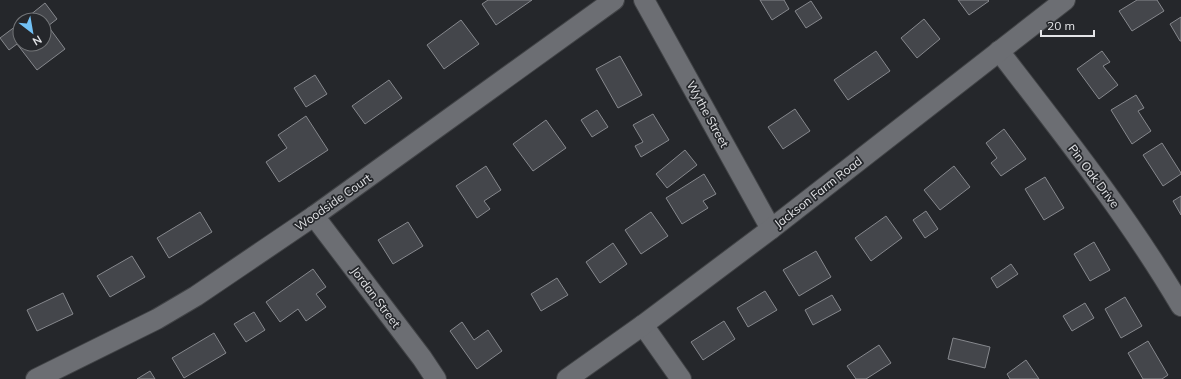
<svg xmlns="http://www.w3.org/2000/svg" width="1181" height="379" font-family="Mulish,sans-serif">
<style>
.building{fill:#44464b;stroke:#86888d}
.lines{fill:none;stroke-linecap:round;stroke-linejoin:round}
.minor-casing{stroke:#414346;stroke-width:22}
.minor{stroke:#6c6e73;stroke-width:20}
.labels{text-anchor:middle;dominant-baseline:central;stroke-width:3.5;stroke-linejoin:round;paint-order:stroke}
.street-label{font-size:12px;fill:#e3e4e7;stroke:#25272b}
</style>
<rect width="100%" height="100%" fill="#25272b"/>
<g class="building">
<path d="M 488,0 L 532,0 L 496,25 L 482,4 Z"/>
<path d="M 760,0 L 784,0 L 789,9 L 772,20 Z"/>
<path d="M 958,0 L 988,0 L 989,1 L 969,15 Z"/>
<path d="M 1137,0 L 1157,0 L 1164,11 L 1132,31 L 1119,11 Z"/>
<path d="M 811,1 L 822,18 L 806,28 L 795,11 Z"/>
<path d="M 45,3 L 57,19 L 48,26 L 65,49 L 37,70 L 17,44 L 9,50 L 0,38 L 20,23 L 20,44 L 44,44 L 44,20 L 24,20 Z"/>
<path d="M 1181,17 L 1181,41 L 1180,41 L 1170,24 Z"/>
<path d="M 924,19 L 940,39 L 917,58 L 901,38 Z"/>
<path d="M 461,20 L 479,44 L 444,69 L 427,45 Z"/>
<path d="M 876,51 L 890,71 L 848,100 L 834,80 Z"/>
<path d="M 1102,51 L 1110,62 L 1103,66 L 1118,85 L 1099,99 L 1077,69 Z"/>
<path d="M 620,56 L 642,95 L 618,108 L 596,69 Z"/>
<path d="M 315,75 L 327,94 L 306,107 L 294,88 Z"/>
<path d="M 389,80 L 402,98 L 365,124 L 352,106 Z"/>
<path d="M 1136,95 L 1144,108 L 1138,111 L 1151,131 L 1132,144 L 1111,110 Z"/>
<path d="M 795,109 L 810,131 L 783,149 L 768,127 Z"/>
<path d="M 597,110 L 608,127 L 592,137 L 581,120 Z"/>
<path d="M 653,114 L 669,140 L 641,157 L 635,146 L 643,142 L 633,125 Z"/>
<path d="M 306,116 L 328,150 L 279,182 L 266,162 L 287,148 L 278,135 Z"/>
<path d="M 546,120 L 566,148 L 533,171 L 513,144 Z"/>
<path d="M 1004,129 L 1026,159 L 1001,176 L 991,163 L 997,158 L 986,143 Z"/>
<path d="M 1162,143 L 1181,173 L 1181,174 L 1163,186 L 1143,155 Z"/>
<path d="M 685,150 L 697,165 L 667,188 L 656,174 Z"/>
<path d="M 486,166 L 501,190 L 484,201 L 490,209 L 477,218 L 456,186 Z"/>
<path d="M 954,166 L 970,187 L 940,210 L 924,190 Z"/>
<path d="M 704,174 L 716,194 L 703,201 L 708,208 L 682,224 L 666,198 Z"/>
<path d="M 1045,177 L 1064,208 L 1044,220 L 1025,189 Z"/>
<path d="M 1181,196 L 1181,215 L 1173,201 Z"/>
<path d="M 926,211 L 938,229 L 925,238 L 913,220 Z"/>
<path d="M 200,212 L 212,232 L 169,258 L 157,238 Z"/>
<path d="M 651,212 L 668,236 L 641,254 L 625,230 Z"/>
<path d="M 886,216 L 902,238 L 871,261 L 855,238 Z"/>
<path d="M 408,222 L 423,246 L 393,264 L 378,240 Z"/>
<path d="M 1094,242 L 1110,270 L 1090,281 L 1074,254 Z"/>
<path d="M 613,243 L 627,264 L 600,283 L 586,262 Z"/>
<path d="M 816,251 L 831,277 L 799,296 L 783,270 Z"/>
<path d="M 132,256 L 145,277 L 110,297 L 97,276 Z"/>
<path d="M 1011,264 L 1018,274 L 997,288 L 991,278 Z"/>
<path d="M 313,269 L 326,287 L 316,294 L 326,307 L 306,321 L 298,309 L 280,322 L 266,302 Z"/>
<path d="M 557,278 L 568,295 L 541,311 L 531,294 Z"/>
<path d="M 765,291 L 777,310 L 748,327 L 737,308 Z"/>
<path d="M 63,293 L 73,314 L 37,331 L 27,310 Z"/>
<path d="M 832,295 L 841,310 L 813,325 L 805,310 Z"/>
<path d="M 1125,297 L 1142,326 L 1121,338 L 1105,309 Z"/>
<path d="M 1085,303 L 1094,318 L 1072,331 L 1063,316 Z"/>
<path d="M 254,312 L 265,330 L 246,342 L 234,324 Z"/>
<path d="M 724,321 L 735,339 L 703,360 L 691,342 Z"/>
<path d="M 462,322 L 474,340 L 488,330 L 502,351 L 477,369 L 450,331 Z"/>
<path d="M 214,333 L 226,353 L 184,378 L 172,358 Z"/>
<path d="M 953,338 L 990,347 L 985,368 L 948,359 Z"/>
<path d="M 1148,341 L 1168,375 L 1162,379 L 1143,379 L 1128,353 Z"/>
<path d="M 879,345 L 891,363 L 866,379 L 856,379 L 847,366 Z"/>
<path d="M 1026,360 L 1039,379 L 1010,379 L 1007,374 Z"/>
<path d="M 150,371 L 155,379 L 137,379 Z"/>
</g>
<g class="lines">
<g class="minor-casing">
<g id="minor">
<path d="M 644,0 L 771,229"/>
<path d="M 999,51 C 1063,134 1128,216 1181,306"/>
<path d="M 314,216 L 422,358 L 436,379"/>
<path d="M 643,325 L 681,379"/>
<path d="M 36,379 L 157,319 L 196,296 L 314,216 L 614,0"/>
<path d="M 567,379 L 643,325 L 771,229 L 1065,0"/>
</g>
</g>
<use href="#minor" class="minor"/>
</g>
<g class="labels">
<g class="street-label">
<text transform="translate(708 114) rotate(61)">Wythe Street</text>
<text transform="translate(1094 176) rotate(53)">Pin Oak Drive</text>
<text transform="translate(818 192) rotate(-38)">Jackson Farm Road</text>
<text transform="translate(333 202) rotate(-35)">Woodside Court</text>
<text transform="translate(376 297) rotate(53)">Jordan Street</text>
</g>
</g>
<g transform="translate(32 32) rotate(149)"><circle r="19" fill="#25272b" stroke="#717376"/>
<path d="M0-3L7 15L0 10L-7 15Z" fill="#72c1f5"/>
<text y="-6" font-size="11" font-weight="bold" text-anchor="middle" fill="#e3e4e7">N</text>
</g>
<path d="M1041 30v6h53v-6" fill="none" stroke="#e3e4e7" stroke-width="2"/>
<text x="1047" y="30" font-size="12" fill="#e3e4e7" stroke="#25272b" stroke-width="3" paint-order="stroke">20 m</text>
</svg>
